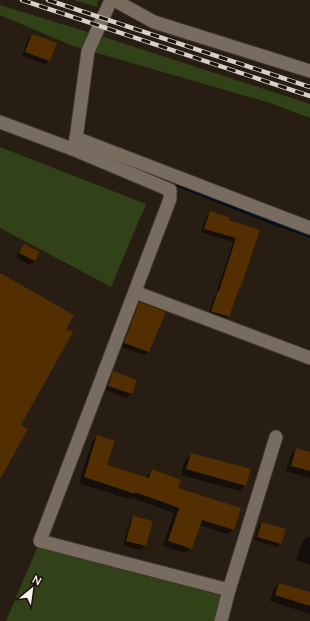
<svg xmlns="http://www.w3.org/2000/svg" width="310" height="621" font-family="Lato,sans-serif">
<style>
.green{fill:#314118}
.shadow{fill:#0007}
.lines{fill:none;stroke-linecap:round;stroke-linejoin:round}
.stream{stroke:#000f1c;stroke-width:3.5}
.building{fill:#522e01}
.minor-casing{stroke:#3e3630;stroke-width:15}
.minor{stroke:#786b5f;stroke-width:13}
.rail-casing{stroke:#d7d0c8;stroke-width:4.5}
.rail{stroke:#1d140a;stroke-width:3;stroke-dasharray:9;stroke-linecap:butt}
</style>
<rect width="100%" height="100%" fill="#271d13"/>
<g class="green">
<path d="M 74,0 L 98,0 L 97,7 Z"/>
<path d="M 0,5 L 101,36 L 310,104 L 310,118 L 270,103 L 73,46 L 0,15 Z"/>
<path d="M 0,147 L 146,204 L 111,287 L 0,228 Z"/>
<path d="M 40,541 L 229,590 L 221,621 L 6,621 Z"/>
</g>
<g class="shadow">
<path d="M 32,35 L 49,60 L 45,64 L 22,56 L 28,39 Z"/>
<path d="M 211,212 L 228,221 L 258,231 L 240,286 L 238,288 L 228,317 L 224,321 L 208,315 L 214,296 L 216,294 L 233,242 L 201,232 L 207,216 Z"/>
<path d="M 24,245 L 38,252 L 34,261 L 30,265 L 16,257 L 21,249 Z"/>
<path d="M 140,303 L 148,352 L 144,355 L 121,347 L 136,307 Z"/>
<path d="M 114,373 L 136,380 L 131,394 L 127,398 L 105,390 L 110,377 Z"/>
<path d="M 97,436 L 106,466 L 147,478 L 147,476 L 153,471 L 233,529 L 228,534 L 199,525 L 191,548 L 186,553 L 163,546 L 174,513 L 130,497 L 128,499 L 79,483 L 92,442 Z"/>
<path d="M 296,449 L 310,453 L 310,478 L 286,471 L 291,455 Z"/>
<path d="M 191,454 L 245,486 L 240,491 L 181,475 L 185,460 Z"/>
<path d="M 134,517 L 145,546 L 141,550 L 123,545 L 130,521 Z"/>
<path d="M 262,523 L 281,543 L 277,547 L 254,540 L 258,527 Z"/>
<path d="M 307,537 L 310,538 L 310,565 L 296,560 L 302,543 Z"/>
<path d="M 279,584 L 310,594 L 310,614 L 270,601 L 273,590 Z"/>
</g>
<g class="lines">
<path class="stream" d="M 148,173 L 271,222 L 310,236"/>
</g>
<g class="building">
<path d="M 32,34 L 57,43 L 50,61 L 25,52 Z"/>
<path d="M 210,211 L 230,218 L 229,220 L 260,230 L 241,287 L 240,286 L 229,317 L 211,311 L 218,291 L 219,291 L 236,238 L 204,229 Z"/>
<path d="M 24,244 L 40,252 L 35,261 L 19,253 Z"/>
<path d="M 0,273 L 74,315 L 66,329 L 73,332 L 21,425 L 28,429 L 0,479 Z"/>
<path d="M 139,302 L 166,312 L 149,352 L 124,343 Z"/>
<path d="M 113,371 L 137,380 L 132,394 L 108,386 Z"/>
<path d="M 97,435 L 115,441 L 107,465 L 149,478 L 152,469 L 181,480 L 178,488 L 241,508 L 234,530 L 202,520 L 192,549 L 168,541 L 179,508 L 135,492 L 135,494 L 84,477 Z"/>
<path d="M 296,448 L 310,452 L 310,471 L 291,466 Z"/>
<path d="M 191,453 L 251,469 L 246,486 L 186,469 Z"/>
<path d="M 133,516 L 153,521 L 146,546 L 126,541 Z"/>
<path d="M 262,522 L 286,529 L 281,544 L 257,537 Z"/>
<path d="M 279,583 L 310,592 L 310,606 L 275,595 Z"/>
</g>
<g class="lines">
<g class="minor-casing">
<g id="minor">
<path d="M 114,0 L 154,22 L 310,71"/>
<path d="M 0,122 L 75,150 L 170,190 L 170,199 L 40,541 L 229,590 L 221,621"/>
<path d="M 76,138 L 310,228"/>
<path d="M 75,146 L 88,51 L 111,0"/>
<path d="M 135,292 L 310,358"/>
<path d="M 229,590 L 276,437"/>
</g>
</g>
<use href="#minor" class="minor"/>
<g class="rail-casing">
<g id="rail">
<path d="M 22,0 L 310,96"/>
<path d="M 48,0 L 310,87"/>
</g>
</g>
<use href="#rail" class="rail"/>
</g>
<g transform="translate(32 589) rotate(29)" stroke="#1d140a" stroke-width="3" paint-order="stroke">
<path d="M0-3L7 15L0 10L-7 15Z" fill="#f8f1ea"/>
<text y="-6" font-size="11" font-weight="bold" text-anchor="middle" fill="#f8f1ea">N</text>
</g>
</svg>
